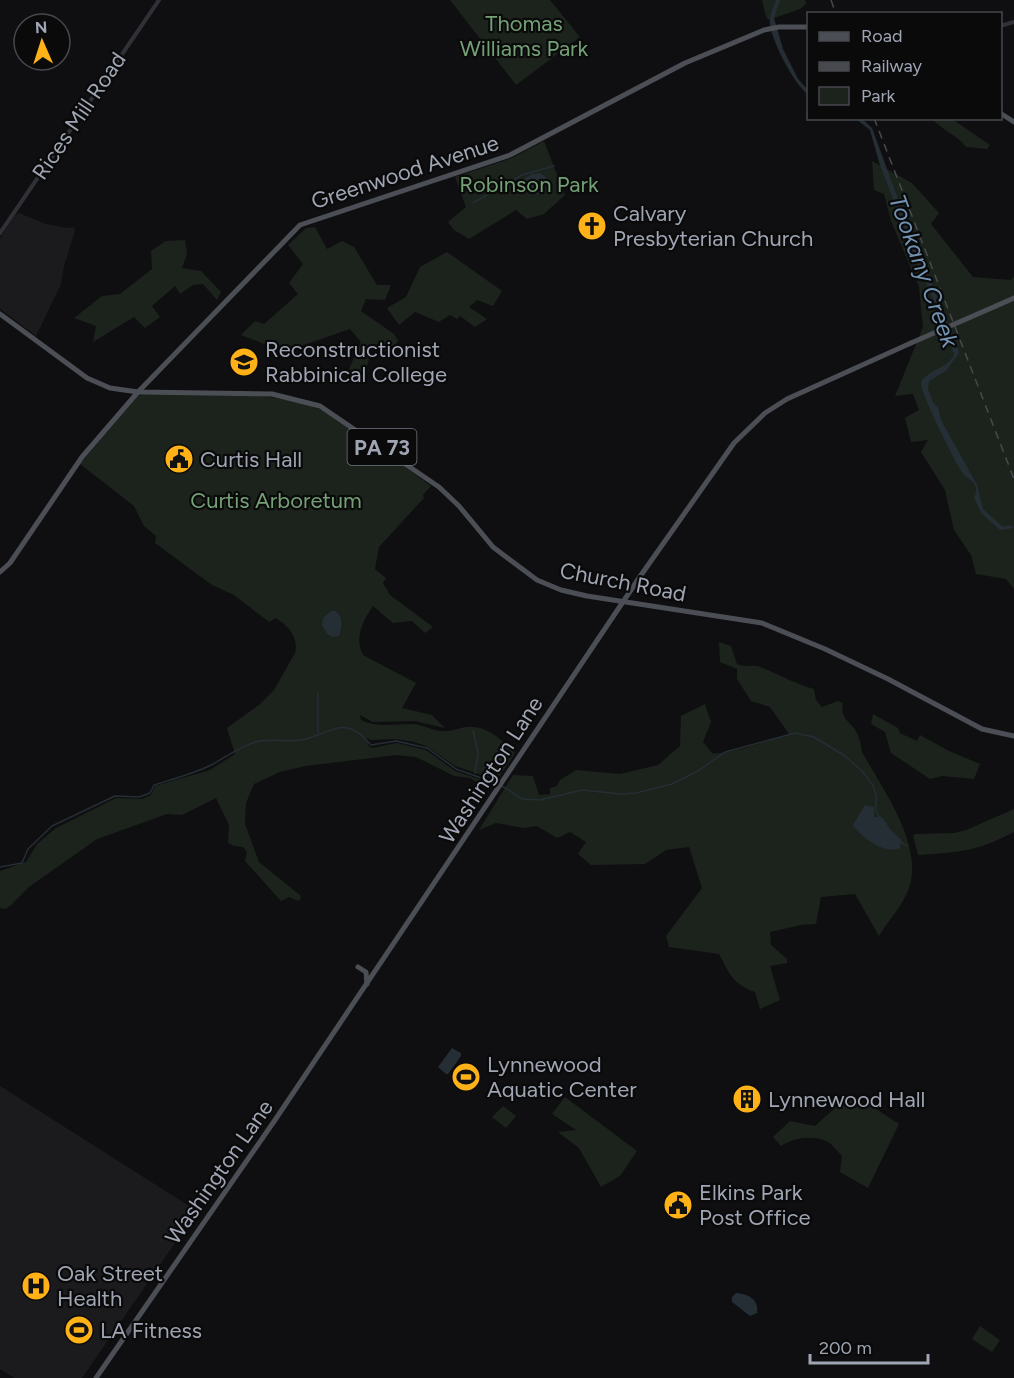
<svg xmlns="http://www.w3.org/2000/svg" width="1014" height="1378" font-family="Figtree,sans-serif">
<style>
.built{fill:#1b1b1e}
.green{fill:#1b231c}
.water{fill:#252e35}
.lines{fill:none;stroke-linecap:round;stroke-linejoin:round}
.stream{stroke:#252e35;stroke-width:1.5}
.minor{stroke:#303136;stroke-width:4}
.major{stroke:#4c4e55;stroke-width:5}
.rail{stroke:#47494f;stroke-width:1.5;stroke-dasharray:8 6;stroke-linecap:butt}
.major-bridge{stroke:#4c4e55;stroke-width:5}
.labels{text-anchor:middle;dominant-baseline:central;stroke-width:4.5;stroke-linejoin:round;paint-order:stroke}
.shield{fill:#0a0a0b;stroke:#727681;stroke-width:1.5}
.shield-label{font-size:21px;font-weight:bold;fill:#9fa5b3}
.park-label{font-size:22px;fill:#74a076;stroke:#0a0a0b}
.street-label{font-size:22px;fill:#9fa5b3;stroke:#0a0a0b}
.poi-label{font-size:22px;fill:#9fa5b3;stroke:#0a0a0b;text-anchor:start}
.water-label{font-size:24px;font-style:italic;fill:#7294b2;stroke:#0a0a0b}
</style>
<rect width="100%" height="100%" fill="#0f0f11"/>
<g class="built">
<path d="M 19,213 L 46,224 L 66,228 L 74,227 L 75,231 L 64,266 L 61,284 L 36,336 L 0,309 L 0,238 L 15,215 Z"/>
<path d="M 0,1086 L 197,1211 L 82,1378 L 14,1378 L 0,1369 Z"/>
</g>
<g class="green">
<path d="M 450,0 L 550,0 L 580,37 L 516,85 Z"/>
<path d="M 762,0 L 805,0 L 806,4 L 800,9 L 769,20 L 766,17 Z"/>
<path d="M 932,119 L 952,119 L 990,145 L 987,149 L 966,147 C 957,135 942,130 932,119 Z"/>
<path d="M 544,141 L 565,195 L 544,214 L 527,219 L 516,210 L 469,239 L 454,230 L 448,222 L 466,207 L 455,177 L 512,158 Z"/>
<path d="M 872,161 L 912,183 L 939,213 L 931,224 L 973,277 L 1011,280 L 1014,277 L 1014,589 L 1006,579 L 976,574 L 971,555 L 954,530 L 945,490 L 921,452 L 928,440 L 911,442 L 905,418 L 919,410 L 913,394 L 895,396 L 923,327 L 919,287 L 891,221 L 884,194 L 874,190 Z"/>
<path d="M 315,227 L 327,249 L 342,241 L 354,247 L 377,285 L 391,285 L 385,300 L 366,299 L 361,311 L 394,334 L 398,341 L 390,353 L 372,346 L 365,374 L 349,369 L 361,342 L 350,329 L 275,355 L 272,347 L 241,335 L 255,321 L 264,324 L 298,294 L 289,283 L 303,264 L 288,245 L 306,228 Z"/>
<path d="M 185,240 L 187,254 L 182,268 L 201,271 L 221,292 L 217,300 L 203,284 L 193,285 L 180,294 L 175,286 L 152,306 L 160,317 L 145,328 L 134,317 L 93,342 L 96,326 L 74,318 L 102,296 L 120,294 L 152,269 L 151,251 L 166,241 Z"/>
<path d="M 447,252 L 502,291 L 493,306 L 477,300 L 469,307 L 487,319 L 475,327 L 460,316 L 457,319 L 450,315 L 439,322 L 415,312 L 399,325 L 387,308 L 406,297 L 420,267 Z"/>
<path d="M 142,395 C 203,395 282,387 336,417 L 431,486 L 423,495 L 424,498 L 379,547 L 375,569 L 386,578 L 383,583 L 390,595 L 433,627 L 425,633 L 412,621 L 393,623 L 373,606 C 363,621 354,637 363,655 L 416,683 L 402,708 L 432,715 L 445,728 L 415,721 L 373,722 L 360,715 L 361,720 C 378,728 393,724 411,724 C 422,724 432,731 443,731 C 451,732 458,728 466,727 C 486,724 501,740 515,751 L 514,755 L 497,780 L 455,766 L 426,746 L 414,742 L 395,739 L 371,740 L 367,738 L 368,745 L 372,748 L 397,743 L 426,750 L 455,771 L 494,784 L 490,790 L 470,778 L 454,776 L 416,757 L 396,755 L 306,766 L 280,772 L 254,784 L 246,803 L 245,824 L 259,862 L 301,896 L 299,901 L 289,897 L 281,901 L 245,861 L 247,852 L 243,847 L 234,846 L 228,843 L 229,825 L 216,798 L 182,815 L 167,814 L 97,839 L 29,887 L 10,906 L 5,909 L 0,908 L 0,871 L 26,862 L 37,844 L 56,828 L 116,798 L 142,799 L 151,795 L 155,786 L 210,770 L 235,754 L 227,728 L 260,704 L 274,690 L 295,653 C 299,637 288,626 276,618 L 269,622 L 234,595 L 212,585 L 155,543 L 156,536 L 144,526 L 134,506 L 80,464 L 138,396 Z"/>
<path d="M 719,642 L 731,646 L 737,664 C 748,668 752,664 760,667 C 779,674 795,684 814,689 L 816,700 L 822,707 L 838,701 L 843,703 C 840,716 847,720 854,728 C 859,735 861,744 862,752 C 882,788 924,845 909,888 C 903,905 888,921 879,936 L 855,894 L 821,897 L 816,924 L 801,925 L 770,932 L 771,945 L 787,959 L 787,963 L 770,966 L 780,1000 L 760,1009 L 755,992 C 733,984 730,975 719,954 L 669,947 L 666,936 L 702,888 L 689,847 L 666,850 L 645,864 L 591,865 L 578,854 L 586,842 L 570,832 L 557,838 L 537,826 L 524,828 L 496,823 L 479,830 L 513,775 L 533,776 L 539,795 L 550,794 L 550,788 L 557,786 L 560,780 L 576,770 L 620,774 L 658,765 L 680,746 L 681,716 L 705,704 L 711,722 L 703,742 L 712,753 C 724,756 775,739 789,734 L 770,707 L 751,701 L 737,679 L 737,669 L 720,662 Z"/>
<path d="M 873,714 L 898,728 L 900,733 L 917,741 L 920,735 L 949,751 L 980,764 L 974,779 L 942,776 L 930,779 L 891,753 L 885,732 L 871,724 Z"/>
<path d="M 1014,809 L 1014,832 C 976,852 960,852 918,855 L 913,836 L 915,834 L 954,833 L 966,830 Z"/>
<path d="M 565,1097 L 637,1151 L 620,1176 L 601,1187 L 579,1148 L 558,1132 L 576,1130 L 552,1114 Z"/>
<path d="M 845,1099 L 870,1105 L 899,1124 L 868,1188 L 840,1172 L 842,1156 C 838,1152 833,1145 828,1142 C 815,1134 792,1138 781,1146 L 773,1137 L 790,1121 L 815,1126 Z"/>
<path d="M 503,1106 L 516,1116 L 506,1128 L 492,1117 Z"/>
<path d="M 980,1326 L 1000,1340 L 992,1352 L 972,1339 Z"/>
</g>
<g class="water">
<path d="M 776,0 L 780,0 L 774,18 L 783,49 L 798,79 L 808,90 L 808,94 C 795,86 767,34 770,18 C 771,12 774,6 776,0 Z"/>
<path d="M 856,119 L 862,119 L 872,128 L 902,210 L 957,346 L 959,353 L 946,371 L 929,381 L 928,389 L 933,403 L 938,407 L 941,420 L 977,485 L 983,509 L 1003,527 L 1011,525 L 1014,528 L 1000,530 L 982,514 L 974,498 C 976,494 977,490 975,485 C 972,480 965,477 962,472 C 955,462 921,394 921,384 C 922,372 950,368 954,354 L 943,321 L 915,258 L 879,162 L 870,130 Z"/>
<path d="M 539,173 L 545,176 L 546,180 L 541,192 L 536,195 L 531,190 L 526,191 L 522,180 L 532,174 Z"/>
<path d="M 331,611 L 336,611 C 344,619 342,626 339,636 C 329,639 326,633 322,625 L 323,618 Z"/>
<path d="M 865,805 L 874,807 L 874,817 L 882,817 L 890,829 L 901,840 L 900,848 C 885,855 861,837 853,825 Z"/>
<path d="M 452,1048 L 461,1053 L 461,1056 L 448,1074 L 446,1074 L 438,1067 Z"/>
<path d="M 736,1293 C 748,1294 759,1299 757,1313 L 750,1316 L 732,1302 L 732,1297 Z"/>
</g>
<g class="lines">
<g class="stream">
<path d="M 473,203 L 522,175 L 554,166"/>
<path d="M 318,693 L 318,733"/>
<path d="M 473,730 L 478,753 L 475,773"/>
<path d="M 502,786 L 522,799 L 540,800 L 582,790 L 621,794 L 636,793 L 672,784 L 698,771 L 725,752 L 795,733 L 814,737 L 845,756 L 863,772 L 873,786 L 876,795 L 876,811 L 880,819"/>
<path d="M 900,842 L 907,846"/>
<path d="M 0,867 L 22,863 L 28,849 L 52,826 L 115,796 L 139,797 L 150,793 L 154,785 C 173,779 193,774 211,765 C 226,757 239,747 256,742 C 272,737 289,744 306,739 C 335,730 347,716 371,745 L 396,741 L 427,748 L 456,769 L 498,784"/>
</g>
<g class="minor">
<path d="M 1000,26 L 1014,22"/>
<path d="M 0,233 L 159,0"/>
</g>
<g class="major">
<path d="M 1000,113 L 1014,122"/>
<path d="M 996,306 L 1014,298"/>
<path d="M 0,314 L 87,378 L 110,388 L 138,392 L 272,394 L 320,406 L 439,487 L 459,506 L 493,547 L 537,580 L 561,590 L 587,596 L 762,623 L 825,649 L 888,679 L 982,729 L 1014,736"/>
<path d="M 0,572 L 10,563 L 82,457 L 138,392 L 300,225 L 510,155 L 685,63 L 764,30 L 779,27 L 808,27"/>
<path d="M 358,967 L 366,972 L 367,984"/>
<path d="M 96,1378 L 275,1120 L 639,578 L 734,443 L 765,413 L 787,399 L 911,343"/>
</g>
<g class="rail">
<path d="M 831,0 L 836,14"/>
<path d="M 874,118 L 1014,479"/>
</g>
<path class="major-bridge" d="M 911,343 L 996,306"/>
</g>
<defs>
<g id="church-disc" transform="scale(1.5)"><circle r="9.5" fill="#ffb118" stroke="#0a0a0b"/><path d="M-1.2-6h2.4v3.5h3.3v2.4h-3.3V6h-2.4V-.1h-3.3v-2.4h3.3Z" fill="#111"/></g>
<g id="university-disc" transform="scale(1.5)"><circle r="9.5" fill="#ffb118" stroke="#0a0a0b"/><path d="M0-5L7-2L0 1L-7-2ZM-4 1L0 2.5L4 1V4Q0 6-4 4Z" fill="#111"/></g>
<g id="civic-disc" transform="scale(1.5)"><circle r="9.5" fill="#ffb118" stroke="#0a0a0b"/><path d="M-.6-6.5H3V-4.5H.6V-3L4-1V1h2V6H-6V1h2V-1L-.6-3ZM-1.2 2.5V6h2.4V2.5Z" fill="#111"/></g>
<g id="stadium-disc" transform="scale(1.5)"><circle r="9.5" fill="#ffb118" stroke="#0a0a0b"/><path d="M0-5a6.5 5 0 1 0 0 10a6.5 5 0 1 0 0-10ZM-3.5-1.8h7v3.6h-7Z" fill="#111"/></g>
<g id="building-disc" transform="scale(1.5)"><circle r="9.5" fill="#ffb118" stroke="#0a0a0b"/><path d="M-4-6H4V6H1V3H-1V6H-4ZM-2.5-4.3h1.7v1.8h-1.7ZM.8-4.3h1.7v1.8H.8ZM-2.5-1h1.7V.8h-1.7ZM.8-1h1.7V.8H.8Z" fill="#111"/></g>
<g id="hospital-disc" transform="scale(1.5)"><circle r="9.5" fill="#ffb118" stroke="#0a0a0b"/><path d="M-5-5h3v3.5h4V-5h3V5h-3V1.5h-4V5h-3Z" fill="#111"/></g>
</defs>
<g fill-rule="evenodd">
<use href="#church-disc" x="592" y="226"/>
<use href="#university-disc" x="244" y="362"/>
<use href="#civic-disc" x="179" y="459"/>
<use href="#stadium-disc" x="466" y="1077"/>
<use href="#building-disc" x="747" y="1099"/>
<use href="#civic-disc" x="678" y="1205"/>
<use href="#hospital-disc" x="36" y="1286"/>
<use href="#stadium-disc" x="79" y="1330"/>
</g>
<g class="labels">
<rect class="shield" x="347.5" y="429" width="69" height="36" rx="4.5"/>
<g class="shield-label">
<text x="382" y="447">PA 73</text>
</g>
<g class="park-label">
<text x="524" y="23">Thomas<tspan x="524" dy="25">Williams Park</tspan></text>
<text x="529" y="184">Robinson Park</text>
<text x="276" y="500">Curtis Arboretum</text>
</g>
<g class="street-label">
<text transform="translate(79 116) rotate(-56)">Rices Mill Road</text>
<text transform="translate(405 172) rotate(-18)">Greenwood Avenue</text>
<text transform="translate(623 582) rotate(11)">Church Road</text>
<text transform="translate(491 770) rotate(-57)">Washington Lane</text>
<text transform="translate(219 1172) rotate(-55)">Washington Lane</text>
</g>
<g class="poi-label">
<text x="613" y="213">Calvary<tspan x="613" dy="25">Presbyterian Church</tspan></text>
<text x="265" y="349">Reconstructionist<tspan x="265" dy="25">Rabbinical College</tspan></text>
<text x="200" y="459">Curtis Hall</text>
<text x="487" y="1064">Lynnewood<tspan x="487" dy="25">Aquatic Center</tspan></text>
<text x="768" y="1099">Lynnewood Hall</text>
<text x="699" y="1192">Elkins Park<tspan x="699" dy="25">Post Office</tspan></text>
<text x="57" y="1273">Oak Street<tspan x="57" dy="25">Health</tspan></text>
<text x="100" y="1330">LA Fitness</text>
</g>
<g class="water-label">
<text transform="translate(924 271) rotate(70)">Tookany Creek</text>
</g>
</g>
<rect x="807" y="12" width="195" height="108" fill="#0a0a0b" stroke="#46484e" stroke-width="1.5"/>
<rect x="819" y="32" width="30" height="9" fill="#4c4e55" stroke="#46484e" stroke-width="1.5"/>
<text x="861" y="42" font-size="18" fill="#9fa5b3">Road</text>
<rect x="819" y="62" width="30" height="9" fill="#47494f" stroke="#46484e" stroke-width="1.5"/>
<text x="861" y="72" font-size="18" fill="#9fa5b3">Railway</text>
<rect x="819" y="87" width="30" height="18" fill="#1b231c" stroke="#46484e" stroke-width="1.5"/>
<text x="861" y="102" font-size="18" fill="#9fa5b3">Park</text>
<g transform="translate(42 42) rotate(357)"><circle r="28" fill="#0a0a0b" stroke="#46484e" stroke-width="1.5"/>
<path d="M0-4.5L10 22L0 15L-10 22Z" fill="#ffb118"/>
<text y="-9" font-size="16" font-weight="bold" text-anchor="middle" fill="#9fa5b3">N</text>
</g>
<path d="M810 1354v9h118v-9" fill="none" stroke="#9fa5b3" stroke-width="3"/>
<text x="819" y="1354" font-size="18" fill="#9fa5b3" stroke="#0a0a0b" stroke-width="4.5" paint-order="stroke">200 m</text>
</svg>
